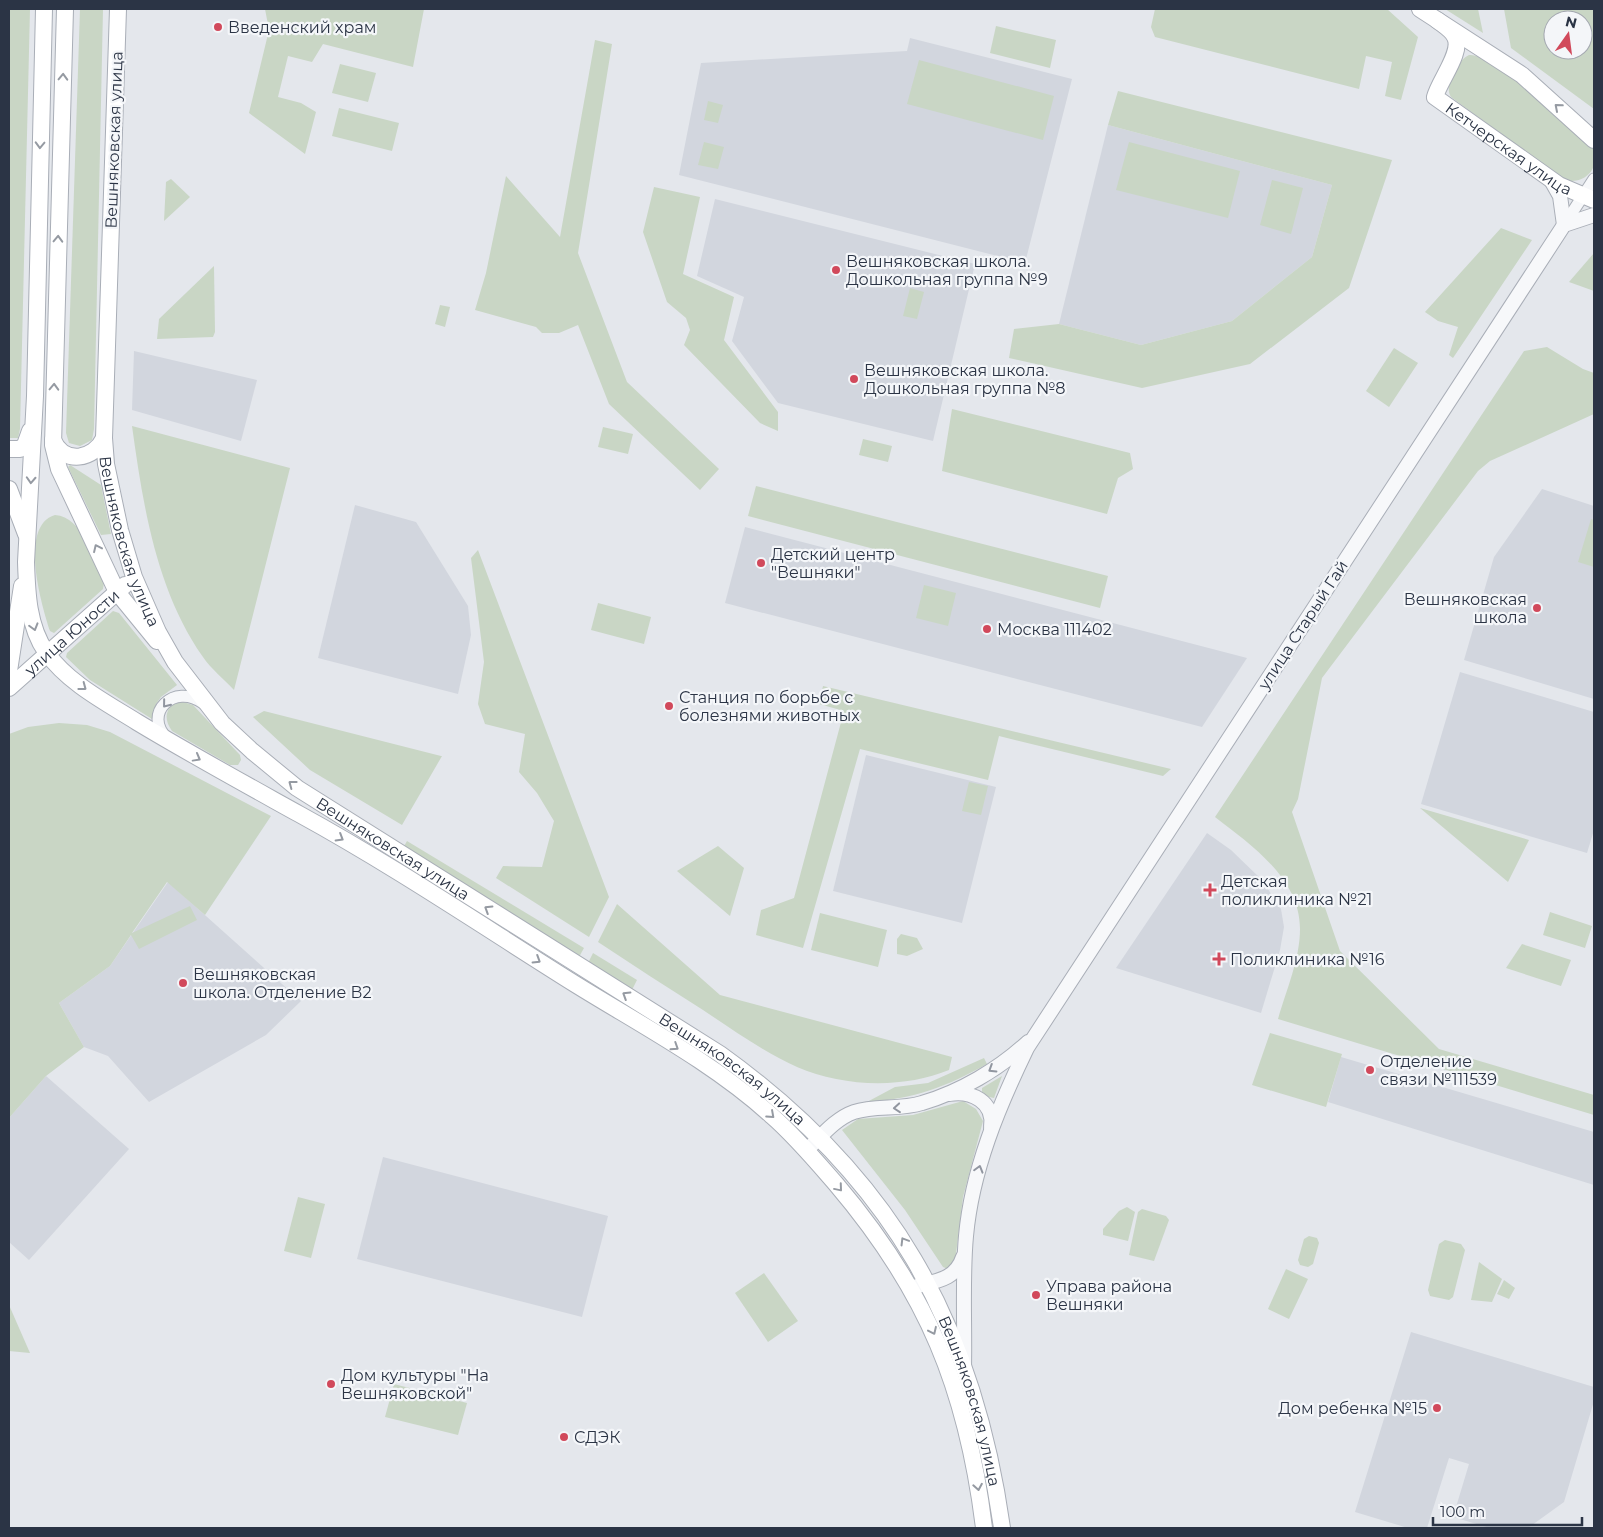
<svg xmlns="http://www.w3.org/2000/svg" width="1603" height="1537" font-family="Montserrat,sans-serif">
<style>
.built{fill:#d2d6de}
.green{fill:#c9d6c5;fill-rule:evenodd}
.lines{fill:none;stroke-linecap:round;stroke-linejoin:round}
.minor-casing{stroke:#a9aeb7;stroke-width:13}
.tertiary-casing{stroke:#a9aeb7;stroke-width:16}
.secondary-casing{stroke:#a9aeb7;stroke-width:18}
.minor{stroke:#f7f8fa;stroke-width:11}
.tertiary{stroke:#f7f8fa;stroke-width:14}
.secondary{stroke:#fff;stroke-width:16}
.oneway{stroke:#959aa2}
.oneway2{stroke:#9196a0}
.poi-dot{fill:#d1495b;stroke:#f4f6f9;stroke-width:2}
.labels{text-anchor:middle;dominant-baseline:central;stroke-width:4.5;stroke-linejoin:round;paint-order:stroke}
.poi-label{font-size:16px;fill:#2b3445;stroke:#f4f6f9;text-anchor:start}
.street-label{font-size:16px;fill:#2b3445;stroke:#f4f6f9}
</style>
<rect width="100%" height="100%" fill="#e4e7ec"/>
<g class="built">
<path d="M 910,38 L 1072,79 L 1025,263 L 679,175 L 701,63 L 907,51 Z"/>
<path d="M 1108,125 L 1332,185 L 1312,257 L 1232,321 L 1141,345 L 1059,324 Z"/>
<path d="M 715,199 L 975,264 L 933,441 L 778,403 L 732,341 L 744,297 L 697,276 Z"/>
<path d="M 134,351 L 257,380 L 241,441 L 132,410 Z"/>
<path d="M 1542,489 L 1594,506 L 1594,699 L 1464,660 L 1494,557 Z"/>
<path d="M 355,505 L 416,522 L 468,606 L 471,635 L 458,694 L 318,658 Z"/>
<path d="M 745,527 L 1247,658 L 1202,727 L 725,603 Z"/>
<path d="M 1460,672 L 1594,712 L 1594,830 L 1587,853 L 1421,804 Z"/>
<path d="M 866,755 L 996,787 L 962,923 L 833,891 Z"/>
<path d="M 1207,833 L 1231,850 L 1262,880 L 1281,909 L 1284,927 L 1280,950 L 1261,1013 L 1116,968 Z"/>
<path d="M 168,882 L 301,1001 L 266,1035 L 149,1102 L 108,1056 L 84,1047 L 59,1003 L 110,966 Z"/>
<path d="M 1341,1057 L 1594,1132 L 1594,1185 L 1328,1102 Z"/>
<path d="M 46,1076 L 129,1149 L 29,1260 L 9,1242 L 9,1118 Z"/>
<path d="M 383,1157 L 608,1216 L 582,1317 L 357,1259 Z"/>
<path d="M 1411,1332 L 1594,1387 L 1594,1401 L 1564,1502 L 1528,1528 L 1490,1528 L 1453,1517 L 1469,1464 L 1449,1458 L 1427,1528 L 1408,1528 L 1355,1512 Z"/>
</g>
<g class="green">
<path d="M 9,9 L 30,9 L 20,429 L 18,438 L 9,438 Z"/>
<path d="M 80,9 L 103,9 L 94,429 L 92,440 L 80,446 L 69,443 L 66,433 Z"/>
<path d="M 265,9 L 424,9 L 413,67 L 323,44 L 312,62 L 288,56 L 278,97 L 301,103 L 316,112 L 305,154 L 249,113 L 269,30 Z"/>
<path d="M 1155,9 L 1387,9 L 1418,37 L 1401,100 L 1385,96 L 1392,62 L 1366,56 L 1359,89 L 1155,37 L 1151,27 Z"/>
<path d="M 1445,9 L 1478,9 L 1483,33 Z"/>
<path d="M 1504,9 L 1594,9 L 1594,109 L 1511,48 ZM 1553,20 L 1583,20 L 1583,50 L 1553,50 Z"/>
<path d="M 996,26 L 1056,40 L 1050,68 L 990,53 Z"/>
<path d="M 595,40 L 612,44 L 578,253 L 627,382 L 719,469 L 700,490 L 609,404 L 578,325 L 559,333 L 542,333 L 536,327 L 475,310 L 486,273 L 506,176 L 560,237 Z"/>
<path d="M 1469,55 C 1493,52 1572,128 1593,146 C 1602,169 1583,187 1561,179 L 1451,97 C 1443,86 1458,60 1469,55 Z"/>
<path d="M 919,60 L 1054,96 L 1043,140 L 907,104 Z"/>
<path d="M 340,64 L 376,73 L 368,102 L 332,93 Z"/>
<path d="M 1118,91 L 1392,160 L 1349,288 L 1250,364 L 1142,388 L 1009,358 L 1014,329 L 1059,324 L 1141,345 L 1232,321 L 1312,257 L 1332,185 L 1108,125 Z"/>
<path d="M 708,101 L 723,105 L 718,123 L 704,120 Z"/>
<path d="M 339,108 L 399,123 L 392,151 L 332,136 Z"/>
<path d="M 704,142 L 724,147 L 718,169 L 698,165 Z"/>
<path d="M 1129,142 L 1240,171 L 1228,218 L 1116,190 Z"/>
<path d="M 171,179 L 190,197 L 164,221 L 166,182 Z"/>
<path d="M 1272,180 L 1303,188 L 1291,234 L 1260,225 Z"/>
<path d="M 654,187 L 700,197 L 683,274 L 734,297 L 724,340 L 778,412 L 778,431 L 760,423 L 684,345 L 690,330 L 686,318 L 667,302 L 643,232 Z"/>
<path d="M 1501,228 L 1532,240 L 1453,358 L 1449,355 L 1458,327 L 1438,321 L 1425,312 Z"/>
<path d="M 1594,253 L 1594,291 L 1569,282 Z"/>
<path d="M 214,266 L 215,332 L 213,337 L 157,339 L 159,319 Z"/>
<path d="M 910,288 L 924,292 L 917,319 L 903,316 Z"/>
<path d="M 440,305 L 450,307 L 445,327 L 435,324 Z"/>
<path d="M 1547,347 L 1583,369 L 1594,373 L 1594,414 L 1490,461 L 1478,471 L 1322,678 L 1298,799 L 1292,812 L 1340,951 L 1439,1049 L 1594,1095 L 1594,1115 L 1278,1019 C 1286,991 1300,959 1300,929 C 1300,878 1251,845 1215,817 L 1524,351 Z"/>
<path d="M 1394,348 L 1418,363 L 1389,407 L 1366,391 Z"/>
<path d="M 952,409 L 1130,453 L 1133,469 L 1118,478 L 1107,514 L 942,471 Z"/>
<path d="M 132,426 L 290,468 L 234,690 C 224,679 211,669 203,657 C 156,590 143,505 132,426 Z"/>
<path d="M 603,427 L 633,434 L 628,454 L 598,447 Z"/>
<path d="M 863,439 L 892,446 L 888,462 L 859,455 Z"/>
<path d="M 70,465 L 101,485 L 111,534 L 101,535 L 68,467 Z"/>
<path d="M 756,486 L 1108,576 L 1100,608 L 748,516 Z"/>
<path d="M 55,515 C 83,517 94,560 104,583 L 103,589 L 54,633 L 50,631 C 42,606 18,526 55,515 Z"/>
<path d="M 1591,519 L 1594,520 L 1594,567 L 1578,562 Z"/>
<path d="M 478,550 L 609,897 L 589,937 L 496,878 L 503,866 L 542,867 L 554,821 L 537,793 L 519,772 L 525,734 L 485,724 L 478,704 L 484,662 L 471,558 Z"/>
<path d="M 924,585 L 956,593 L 948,626 L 916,618 Z"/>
<path d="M 598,603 L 651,617 L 644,644 L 591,630 Z"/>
<path d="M 113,611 L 119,613 L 177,685 L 161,697 L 156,704 L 152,719 L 90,680 L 66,657 L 67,653 Z"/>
<path d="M 823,686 L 1171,769 L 1163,776 L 999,736 L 988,780 L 860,749 L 803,948 L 756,935 L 761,910 L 794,898 L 844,711 L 819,704 Z"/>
<path d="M 180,701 L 193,705 L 240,755 L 241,760 L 238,765 L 230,765 L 172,731 C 163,719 165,706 180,701 Z"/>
<path d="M 264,711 L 441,756 L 442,756 L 402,825 L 310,770 L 253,717 Z"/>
<path d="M 59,723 L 87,725 L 110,732 L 271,816 L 205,915 L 167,882 L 132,933 L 190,906 L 197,920 L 139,949 L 131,935 L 110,966 L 59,1003 L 84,1047 L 46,1076 L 9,1118 L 9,734 L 28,727 Z"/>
<path d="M 969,782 L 988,786 L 981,815 L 962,811 Z"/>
<path d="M 1420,808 L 1529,840 L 1508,882 Z"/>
<path d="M 407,841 L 584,948 L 579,957 L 403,848 Z"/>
<path d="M 718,846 L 744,868 L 730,916 L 677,871 Z"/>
<path d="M 617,904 L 720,995 L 952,1057 L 949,1070 C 903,1089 843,1087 797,1067 C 764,1052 733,1030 703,1010 C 668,988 633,965 598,942 Z"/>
<path d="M 1550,912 L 1592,926 L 1585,948 L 1543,935 Z"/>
<path d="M 820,913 L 887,930 L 878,967 L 811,950 Z"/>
<path d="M 901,934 L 917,938 L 923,949 L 907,956 L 897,954 L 897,939 Z"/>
<path d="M 1522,944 L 1571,960 L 1561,986 L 1506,968 Z"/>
<path d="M 593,953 L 637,980 L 632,990 L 588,963 Z"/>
<path d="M 1270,1033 L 1342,1054 L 1326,1107 L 1252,1085 Z"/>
<path d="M 984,1058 L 987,1064 C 946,1087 914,1099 867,1102 L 895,1087 L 928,1083 Z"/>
<path d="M 1002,1076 L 994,1098 L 989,1097 L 982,1092 L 982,1088 Z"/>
<path d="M 963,1101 L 976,1109 L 983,1121 L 963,1197 L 955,1262 L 948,1269 L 943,1267 L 905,1210 L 842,1130 L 858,1119 L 913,1115 Z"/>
<path d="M 298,1197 L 325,1204 L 311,1258 L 284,1251 Z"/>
<path d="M 1127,1207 L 1135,1212 L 1128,1241 L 1103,1235 L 1103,1229 L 1119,1211 Z"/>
<path d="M 1142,1209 L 1166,1216 L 1169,1220 L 1154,1261 L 1129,1255 L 1138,1212 Z"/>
<path d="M 1309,1236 L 1317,1238 L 1319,1243 L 1313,1264 L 1308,1267 L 1300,1265 L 1298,1260 L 1304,1239 Z"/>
<path d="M 1445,1240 L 1461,1244 L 1465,1250 L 1453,1297 L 1449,1300 L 1430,1296 L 1428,1290 L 1439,1244 Z"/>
<path d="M 1479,1262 L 1502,1279 L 1492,1302 L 1471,1300 Z"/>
<path d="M 1286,1269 L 1308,1279 L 1289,1319 L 1268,1309 Z"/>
<path d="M 764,1273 L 798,1321 L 768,1342 L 735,1293 Z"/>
<path d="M 1504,1280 L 1515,1288 L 1509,1299 L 1497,1294 Z"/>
<path d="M 9,1305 L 30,1353 L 9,1351 Z"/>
<path d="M 394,1384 L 467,1403 L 458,1435 L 385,1417 Z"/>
</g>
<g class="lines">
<g class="minor-casing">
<g id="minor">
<path d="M 1564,225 L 1594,179"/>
<path d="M 167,738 C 142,714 174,682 203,703"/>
</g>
</g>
<g class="tertiary-casing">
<g id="tertiary">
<path d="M 1551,180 L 1560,196 L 1564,225"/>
<path d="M 949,1094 C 971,1090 995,1102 991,1127"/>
<path d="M 812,1145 C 824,1133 837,1118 854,1112 C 875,1105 900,1110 922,1103 C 960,1092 999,1069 1028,1042"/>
<path d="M 917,1286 C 937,1281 956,1279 963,1257"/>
<path d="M 964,1367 C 965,1324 962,1279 966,1236 C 972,1170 998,1108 1027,1048 L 1564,225 L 1594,215"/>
</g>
</g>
<g class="secondary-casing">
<g id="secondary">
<path d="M 44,9 L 35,396 L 26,562 C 27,592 28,626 46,652 C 68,683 105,702 137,722 C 190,754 245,784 299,814 C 394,866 484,927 575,984 C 641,1025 714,1063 772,1116 C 795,1136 816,1161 836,1184 C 927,1291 967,1389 984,1528"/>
<path d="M 65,9 L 53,445 L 59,469 L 117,592 L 157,641"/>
<path id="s1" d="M 118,9 L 104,438 L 106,464 L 120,530 L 134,577 L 158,632 L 175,662 L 222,723 L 252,751 L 297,788 L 720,1054 C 890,1176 973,1322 1002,1528"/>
<path d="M 1420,9 L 1522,75 L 1594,140"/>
<path id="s2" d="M 1437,20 C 1443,25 1452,30 1455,37 C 1463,52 1439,81 1435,97 L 1559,185 L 1594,200"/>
<path d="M 53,440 C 64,465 94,460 104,438"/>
<path d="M 9,449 L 20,449 L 25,445 L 30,431"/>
<path d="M 9,489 L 26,534"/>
<path d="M 9,671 L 22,586"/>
<path id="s3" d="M 9,688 L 125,585"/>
</g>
</g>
<use href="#minor" class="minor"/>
<use href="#tertiary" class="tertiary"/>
<use href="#secondary" class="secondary"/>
</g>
<defs><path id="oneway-chevron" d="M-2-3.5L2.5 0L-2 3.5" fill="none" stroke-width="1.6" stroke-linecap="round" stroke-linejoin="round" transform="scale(1.25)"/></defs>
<g class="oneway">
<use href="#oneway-chevron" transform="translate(63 77) rotate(-88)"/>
<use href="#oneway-chevron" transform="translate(1558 107) rotate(-139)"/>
<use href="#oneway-chevron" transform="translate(40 145) rotate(92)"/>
<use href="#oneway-chevron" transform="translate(58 239) rotate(-88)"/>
<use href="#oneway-chevron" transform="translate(54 387) rotate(-88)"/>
<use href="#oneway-chevron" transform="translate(31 480) rotate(93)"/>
<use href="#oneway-chevron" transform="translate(97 548) rotate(-115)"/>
<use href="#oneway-chevron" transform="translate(34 627) rotate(74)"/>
<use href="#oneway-chevron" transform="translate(83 687) rotate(37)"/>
<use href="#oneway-chevron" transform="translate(197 758) rotate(29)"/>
<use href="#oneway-chevron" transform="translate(292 784) rotate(-143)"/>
<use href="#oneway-chevron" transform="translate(340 838) rotate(31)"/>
<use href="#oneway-chevron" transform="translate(488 909) rotate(-148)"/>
<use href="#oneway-chevron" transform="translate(537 960) rotate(32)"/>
<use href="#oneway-chevron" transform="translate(626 995) rotate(-148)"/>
<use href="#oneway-chevron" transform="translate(675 1047) rotate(33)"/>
<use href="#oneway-chevron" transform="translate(771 1115) rotate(42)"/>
<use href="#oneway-chevron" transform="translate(839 1188) rotate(50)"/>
<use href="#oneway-chevron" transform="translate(904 1241) rotate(-121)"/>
<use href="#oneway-chevron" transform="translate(933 1331) rotate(65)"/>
<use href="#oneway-chevron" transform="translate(978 1487) rotate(80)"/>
</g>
<g class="oneway2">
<use href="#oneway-chevron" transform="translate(166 704) rotate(129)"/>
<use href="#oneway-chevron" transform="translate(992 1069) rotate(148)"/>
<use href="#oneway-chevron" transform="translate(897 1108) rotate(175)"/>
<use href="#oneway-chevron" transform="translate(979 1169) rotate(-74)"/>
</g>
<g class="poi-dot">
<circle cx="218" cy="27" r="5"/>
<circle cx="836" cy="270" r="5"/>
<circle cx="854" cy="379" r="5"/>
<circle cx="761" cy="563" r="5"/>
<circle cx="1537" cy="608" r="5"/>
<circle cx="987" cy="629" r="5"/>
<circle cx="669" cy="706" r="5"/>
<path d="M1207.5 882.5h5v5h5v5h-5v5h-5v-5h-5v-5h5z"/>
<path d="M1216.5 951.5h5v5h5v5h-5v5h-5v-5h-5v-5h5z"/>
<circle cx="183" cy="983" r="5"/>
<circle cx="1370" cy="1070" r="5"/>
<circle cx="1036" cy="1295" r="5"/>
<circle cx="331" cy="1384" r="5"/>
<circle cx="1437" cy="1408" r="5"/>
<circle cx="564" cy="1437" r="5"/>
</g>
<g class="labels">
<g class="poi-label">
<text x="228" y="27">Введенский храм</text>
<text x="846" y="261">Вешняковская школа.<tspan x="846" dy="18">Дошкольная группа №9</tspan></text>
<text x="864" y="370">Вешняковская школа.<tspan x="864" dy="18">Дошкольная группа №8</tspan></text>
<text x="771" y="554">Детский центр<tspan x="771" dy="18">"Вешняки"</tspan></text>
<text x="1527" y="599" text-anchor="end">Вешняковская<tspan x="1527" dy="18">школа</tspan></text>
<text x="997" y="629">Москва 111402</text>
<text x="679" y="697">Станция по борьбе с<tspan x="679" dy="18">болезнями животных</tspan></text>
<text x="1221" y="881">Детская<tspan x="1221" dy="18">поликлиника №21</tspan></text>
<text x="1230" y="959">Поликлиника №16</text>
<text x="193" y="974">Вешняковская<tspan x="193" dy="18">школа. Отделение В2</tspan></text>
<text x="1380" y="1061">Отделение<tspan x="1380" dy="18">связи №111539</tspan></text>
<text x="1046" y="1286">Управа района<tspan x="1046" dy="18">Вешняки</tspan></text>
<text x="341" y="1375">Дом культуры "На<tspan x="341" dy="18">Вешняковской"</tspan></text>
<text x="1427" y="1408" text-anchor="end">Дом ребенка №15</text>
<text x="574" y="1437">СДЭК</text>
</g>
<g class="street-label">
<text transform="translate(114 140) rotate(-88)">Вешняковская улица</text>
<text stroke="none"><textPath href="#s2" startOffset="180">Кетчерская улица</textPath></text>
<text stroke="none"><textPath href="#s1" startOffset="536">Вешняковская улица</textPath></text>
<text transform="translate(1303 625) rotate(-57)">улица Старый Гай</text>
<text stroke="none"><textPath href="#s3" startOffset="84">улица Юности</textPath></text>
<text stroke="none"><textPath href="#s1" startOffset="956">Вешняковская улица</textPath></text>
<text stroke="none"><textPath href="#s1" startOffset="1361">Вешняковская улица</textPath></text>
<text stroke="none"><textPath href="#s1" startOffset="1780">Вешняковская улица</textPath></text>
</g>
</g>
<rect width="1603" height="1537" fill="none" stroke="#2b3445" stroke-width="20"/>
<g transform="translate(1568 35) rotate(14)"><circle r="24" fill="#f4f6f9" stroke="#a4a8b1"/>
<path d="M0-4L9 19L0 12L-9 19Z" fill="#d1495b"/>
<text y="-8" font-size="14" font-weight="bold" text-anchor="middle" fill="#2b3445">N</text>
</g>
<path d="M1433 1517v8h149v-8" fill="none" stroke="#2b3445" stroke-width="2.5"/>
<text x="1440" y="1517" font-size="15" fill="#2b3445" stroke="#f4f6f9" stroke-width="4" paint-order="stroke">100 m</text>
</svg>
